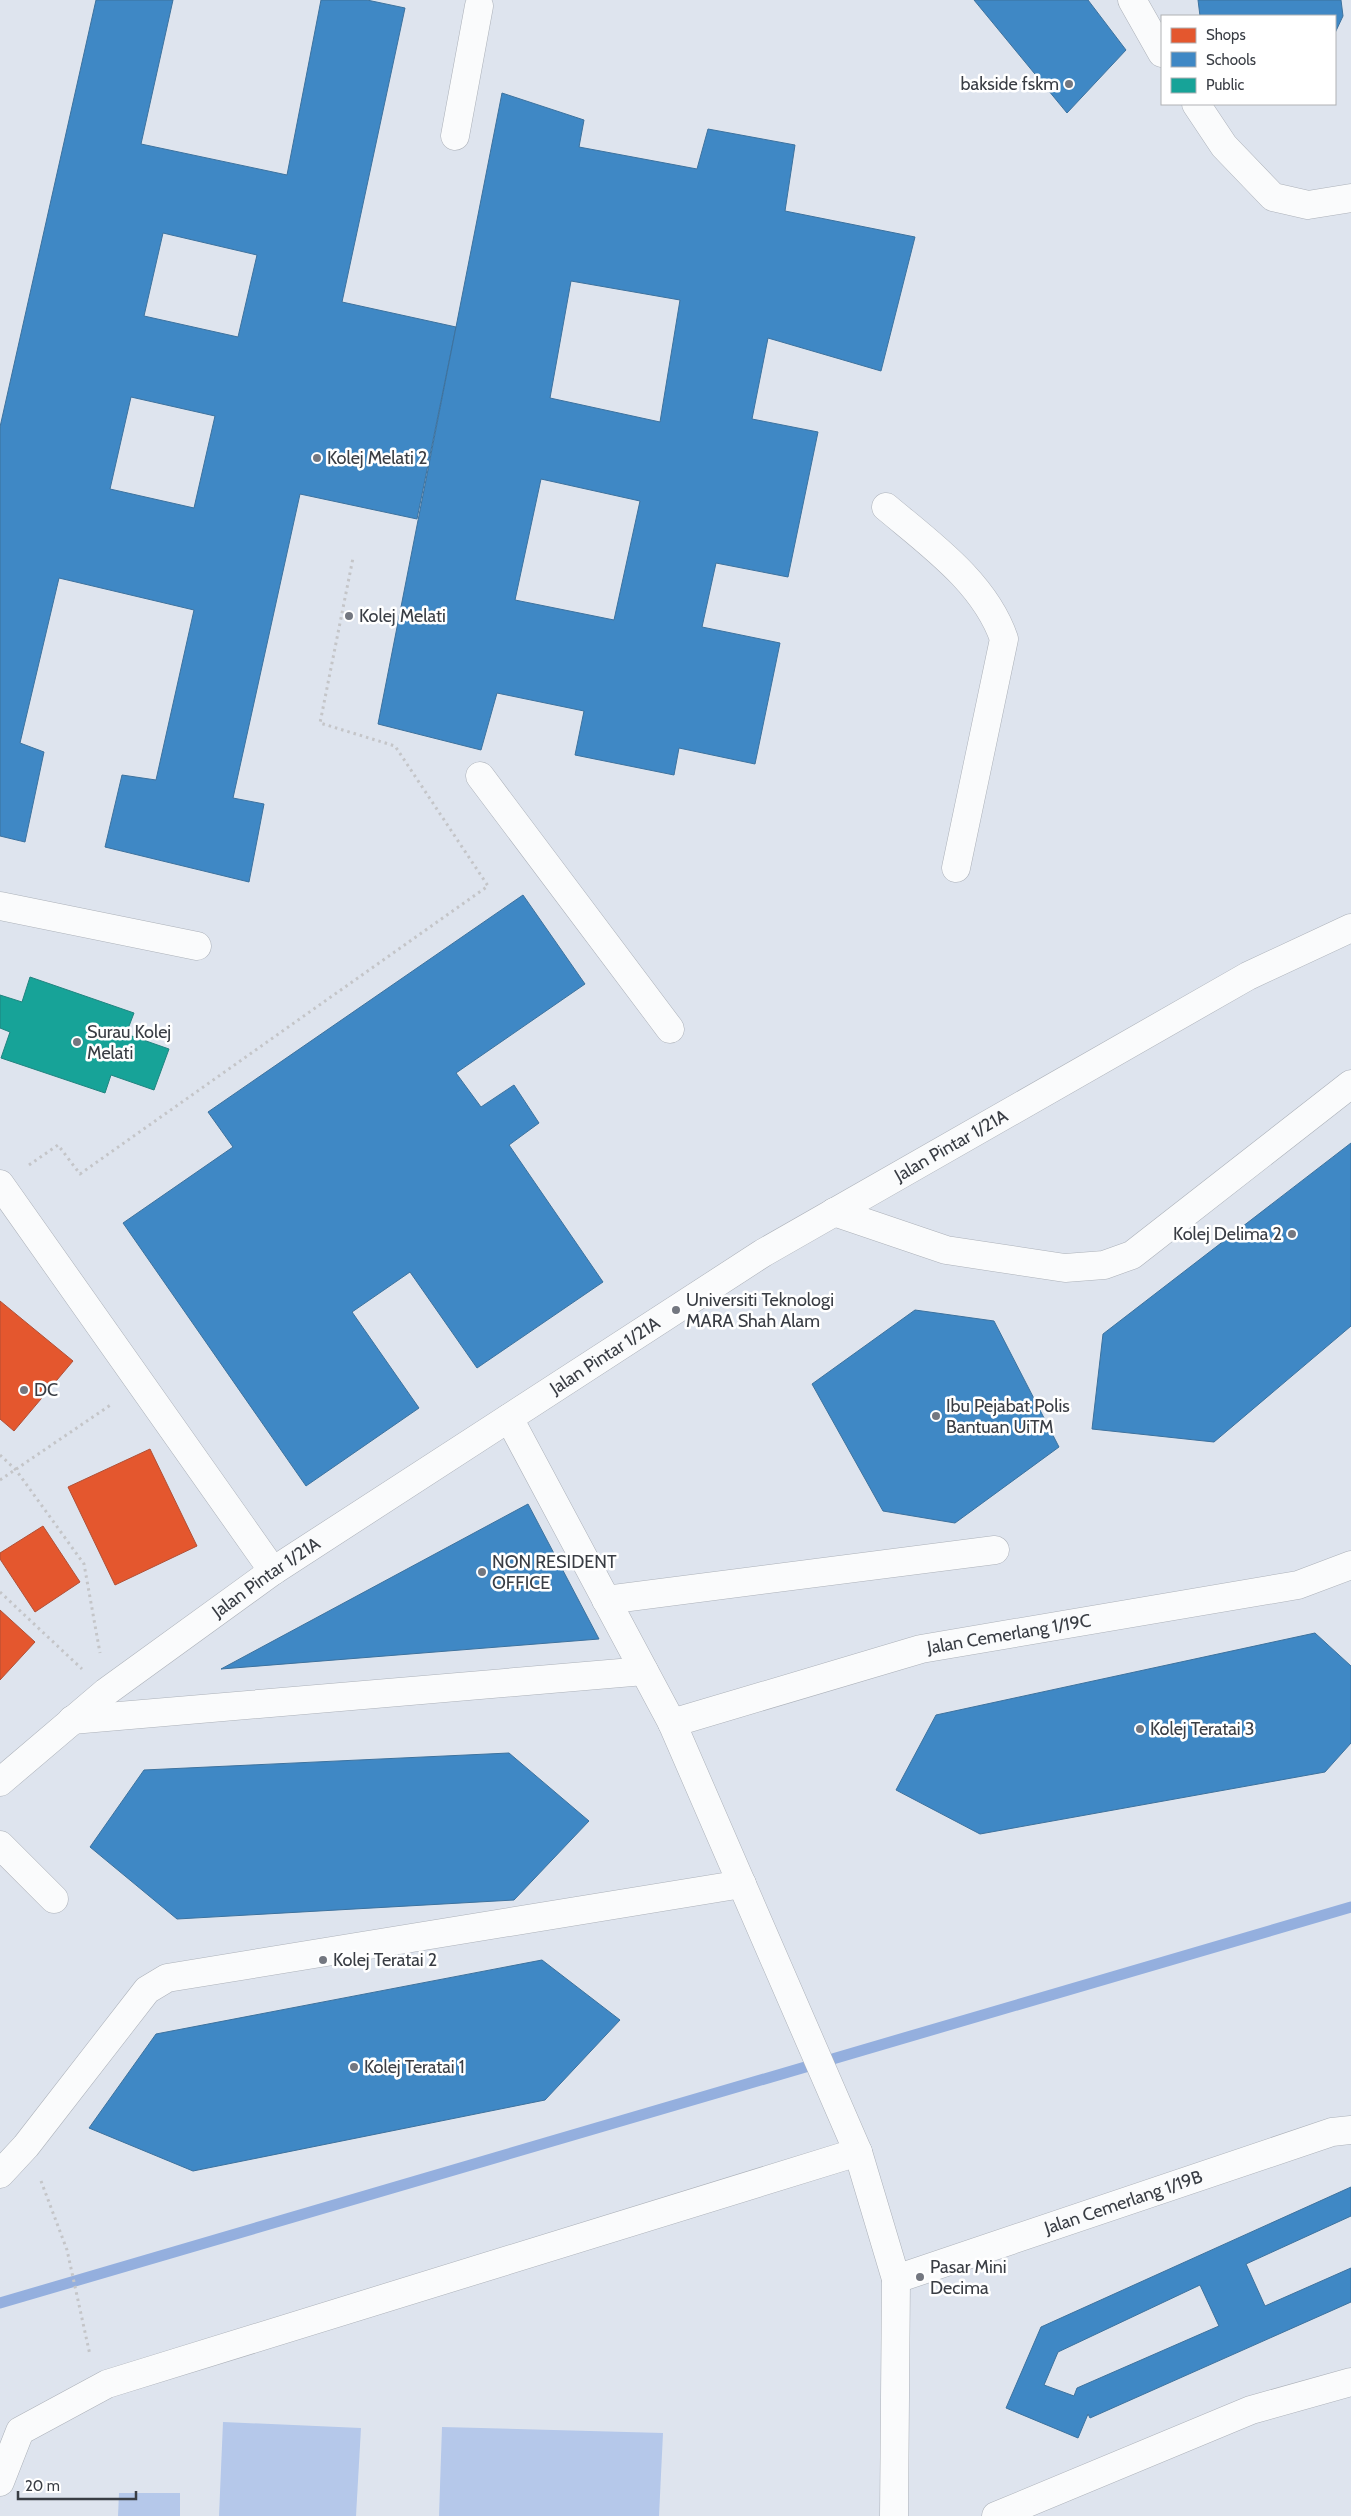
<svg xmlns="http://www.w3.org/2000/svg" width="1351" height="2516" font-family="Cabin,sans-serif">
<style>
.green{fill:#b5c8ea}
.shops{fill:#e4572e;stroke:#b14f35}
.schools{fill:#3f88c5;stroke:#3d729e;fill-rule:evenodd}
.public{fill:#17a398;stroke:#21847f}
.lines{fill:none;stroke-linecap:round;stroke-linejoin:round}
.stream{stroke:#94afde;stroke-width:11}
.minor-casing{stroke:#acb1b9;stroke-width:29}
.path{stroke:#c4c5c8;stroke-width:3;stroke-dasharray:2.5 4;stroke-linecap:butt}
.minor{stroke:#fafbfc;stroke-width:28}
.poi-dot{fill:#737780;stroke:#fff;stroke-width:2}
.labels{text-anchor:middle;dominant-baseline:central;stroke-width:5;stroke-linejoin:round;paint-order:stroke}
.poi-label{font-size:18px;fill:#393d44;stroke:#fff;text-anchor:start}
.street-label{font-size:18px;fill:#393d44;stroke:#fff}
</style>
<rect width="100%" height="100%" fill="#dee4ee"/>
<g class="green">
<path d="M 223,2422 L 361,2428 L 356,2516 L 219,2516 Z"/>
<path d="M 442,2427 L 663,2433 L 659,2516 L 439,2516 Z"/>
<path d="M 119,2493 L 180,2493 L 180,2516 L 118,2516 Z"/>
</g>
<g class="shops">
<path d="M 0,1301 L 73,1361 L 14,1431 L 0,1419 Z"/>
<path d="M 150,1449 L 197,1546 L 115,1585 L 68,1487 Z"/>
<path d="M 43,1526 L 80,1582 L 35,1612 L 0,1559 L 0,1553 Z"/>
<path d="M 0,1610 L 35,1642 L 0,1680 Z"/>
</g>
<g class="schools">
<path d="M 96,0 L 173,0 L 141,144 L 287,175 L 321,0 L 367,0 L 405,8 L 342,302 L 456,327 L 417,519 L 300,494 L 233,798 L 264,804 L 249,882 L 105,847 L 122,775 L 156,780 L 194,610 L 59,578 L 20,743 L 44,752 L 25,842 L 0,836 L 0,427 ZM 163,233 L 257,255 L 238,337 L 144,316 ZM 131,397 L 215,416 L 194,508 L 110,489 Z"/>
<path d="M 974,0 L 1088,0 L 1126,50 L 1067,113 Z"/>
<path d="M 1198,0 L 1341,0 L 1343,16 L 1335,33 L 1335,16 L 1200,16 Z"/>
<path d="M 502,93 L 584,120 L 579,147 L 697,169 L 708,129 L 795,145 L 785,211 L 915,237 L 881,371 L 768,338 L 752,419 L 818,432 L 788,577 L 716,563 L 702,627 L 780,643 L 755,764 L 679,748 L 674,775 L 575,755 L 584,711 L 497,693 L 481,750 L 378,724 ZM 571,281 L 680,300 L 660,422 L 550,398 ZM 541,479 L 640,501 L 614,620 L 515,600 Z"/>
<path d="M 523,895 L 585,984 L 456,1073 L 481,1107 L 514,1085 L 539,1123 L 509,1145 L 603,1282 L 477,1368 L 410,1272 L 352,1312 L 419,1408 L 306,1486 L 123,1223 L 233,1147 L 208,1112 Z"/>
<path d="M 1351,1143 L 1351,1326 L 1214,1442 L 1092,1429 L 1103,1334 Z"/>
<path d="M 915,1310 L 994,1321 L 1059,1447 L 955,1523 L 883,1511 L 812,1384 Z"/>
<path d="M 528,1504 L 599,1639 L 221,1669 Z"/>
<path d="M 1315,1633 L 1351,1666 L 1351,1743 L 1325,1772 L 980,1834 L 896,1790 L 936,1715 Z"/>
<path d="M 509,1753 L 589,1821 L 514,1900 L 177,1919 L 90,1847 L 144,1770 Z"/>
<path d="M 542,1960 L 620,2020 L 545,2100 L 193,2171 L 89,2128 L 156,2034 Z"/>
<path d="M 1351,2187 L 1351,2216 L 1246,2264 L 1265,2306 L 1351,2268 L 1351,2302 L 1090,2418 L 1088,2414 L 1078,2438 L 1006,2408 L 1041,2327 ZM 1200,2285 L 1219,2326 L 1077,2388 L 1074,2396 L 1044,2385 L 1058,2352 Z"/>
</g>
<path class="public" d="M 30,977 L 134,1013 L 126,1034 L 169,1049 L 154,1090 L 111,1075 L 105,1093 L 1,1058 L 10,1032 L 0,1028 L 0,995 L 22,1002 Z"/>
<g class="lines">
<path class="stream" d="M 0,2303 L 1351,1907"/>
<g class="minor-casing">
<g id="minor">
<path d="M 1132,0 L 1162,53"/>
<path d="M 1196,104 L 1224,146 L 1273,197 L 1308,205 L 1351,198"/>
<path d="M 455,136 L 479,6"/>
<path d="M 886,507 C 930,544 985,583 1004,639 L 956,868"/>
<path d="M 480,776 L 670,1029"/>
<path d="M 0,906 L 197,946"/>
<path d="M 0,1184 L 273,1571"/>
<path d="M 834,1212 L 946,1250 L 1065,1268 L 1104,1265 L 1132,1255 L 1351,1084"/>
<path d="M 509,1418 L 672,1723 L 858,2152 L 896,2279 L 894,2516"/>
<path d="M 606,1600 L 995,1550"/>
<path d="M 72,1720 L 644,1671"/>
<path id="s1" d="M 672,1723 L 921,1649 L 1298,1585 L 1351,1565"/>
<path id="s2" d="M 0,1782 L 106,1692 L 273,1571 L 763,1253 L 1248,976 L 1351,928"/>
<path d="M 0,1845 L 54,1899"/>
<path d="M 0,2174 L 26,2146 L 147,1990 L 167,1978 L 742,1884"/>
<path id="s3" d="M 896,2279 L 1332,2132 L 1351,2130"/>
<path d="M 0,2482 L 20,2431 L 107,2384 L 858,2152"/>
<path d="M 996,2516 L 1251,2410 L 1351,2382"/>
</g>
</g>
<g class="path">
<path d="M 29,1165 L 58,1145 L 80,1174 L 488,886 L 395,746 L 320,723 L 353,558"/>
<path d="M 0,1455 L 16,1470 L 84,1564 L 100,1653"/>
<path d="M 0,1480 L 112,1404"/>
<path d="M 0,1592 L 82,1669"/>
<path d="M 41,2181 L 67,2250 L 90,2355"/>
</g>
<use href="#minor" class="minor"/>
</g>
<g class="poi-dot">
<circle cx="1069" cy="84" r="5"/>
<circle cx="317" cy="458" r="5"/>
<circle cx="349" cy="616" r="5"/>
<circle cx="77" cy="1042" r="5"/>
<circle cx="1292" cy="1234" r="5"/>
<circle cx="676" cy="1310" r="5"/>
<circle cx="24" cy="1390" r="5"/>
<circle cx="936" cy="1416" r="5"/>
<circle cx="482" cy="1572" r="5"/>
<circle cx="1140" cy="1729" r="5"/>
<circle cx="323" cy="1960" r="5"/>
<circle cx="354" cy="2067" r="5"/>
<circle cx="920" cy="2277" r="5"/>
</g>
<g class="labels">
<g class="poi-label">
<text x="1059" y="84" text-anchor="end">bakside fskm</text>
<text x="327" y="458">Kolej Melati 2</text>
<text x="359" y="616">Kolej Melati</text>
<text x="87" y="1032">Surau Kolej<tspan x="87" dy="21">Melati</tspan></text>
<text x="1282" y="1234" text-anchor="end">Kolej Delima 2</text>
<text x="686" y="1300">Universiti Teknologi<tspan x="686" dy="21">MARA Shah Alam</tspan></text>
<text x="34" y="1390">DC</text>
<text x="946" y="1406">Ibu Pejabat Polis<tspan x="946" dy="21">Bantuan UiTM</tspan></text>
<text x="492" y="1562">NON RESIDENT<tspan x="492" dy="21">OFFICE</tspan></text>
<text x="1150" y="1729">Kolej Teratai 3</text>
<text x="333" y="1960">Kolej Teratai 2</text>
<text x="364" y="2067">Kolej Teratai 1</text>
<text x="930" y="2267">Pasar Mini<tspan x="930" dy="21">Decima</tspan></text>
</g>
<g class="street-label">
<text stroke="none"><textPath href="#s2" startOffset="1146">Jalan Pintar 1/21A</textPath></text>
<text stroke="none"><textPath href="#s2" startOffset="741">Jalan Pintar 1/21A</textPath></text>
<text stroke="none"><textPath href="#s2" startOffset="336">Jalan Pintar 1/21A</textPath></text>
<text stroke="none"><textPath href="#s1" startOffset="349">Jalan Cemerlang 1/19C</textPath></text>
<text stroke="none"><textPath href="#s3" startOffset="240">Jalan Cemerlang 1/19B</textPath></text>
</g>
</g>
<rect x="1161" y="15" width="175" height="90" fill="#ffffff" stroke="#b0b1b4"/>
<rect x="1171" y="28" width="25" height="15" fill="#e4572e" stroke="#b0b1b4"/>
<text x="1206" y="40" font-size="15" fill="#393d44">Shops</text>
<rect x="1171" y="52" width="25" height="15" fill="#3f88c5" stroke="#b0b1b4"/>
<text x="1206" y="65" font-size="15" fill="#393d44">Schools</text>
<rect x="1171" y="78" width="25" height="15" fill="#17a398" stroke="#b0b1b4"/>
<text x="1206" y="90" font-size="15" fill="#393d44">Public</text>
<path d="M18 2491v8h118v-8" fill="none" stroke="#393d44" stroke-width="2.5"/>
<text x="25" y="2491" font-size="15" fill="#393d44" stroke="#ffffff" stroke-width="4" paint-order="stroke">20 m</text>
</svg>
